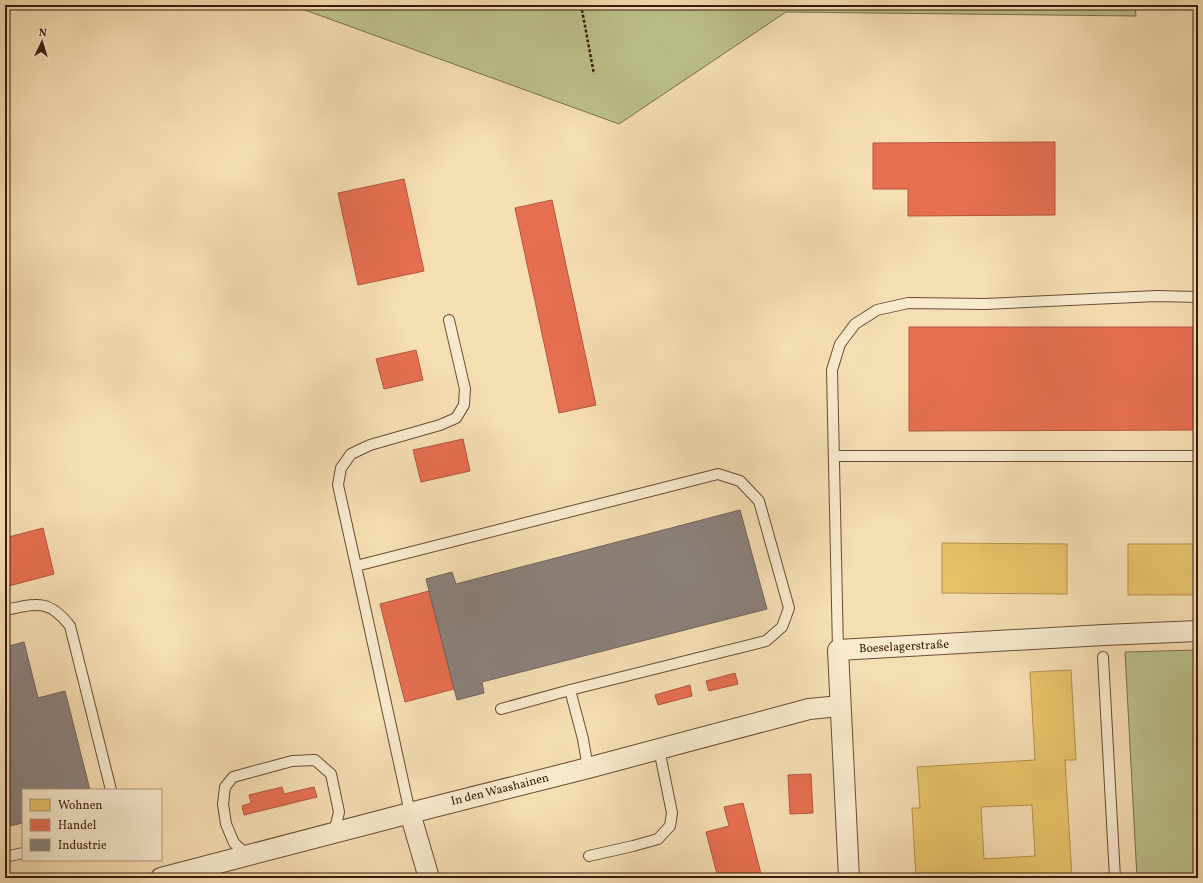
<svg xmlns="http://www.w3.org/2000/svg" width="1203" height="883" font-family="Vollkorn,serif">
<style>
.green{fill:#bcc18c;stroke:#7a6e4b}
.homes{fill:#e9c46a;stroke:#b4914d;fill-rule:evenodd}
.shops{fill:#e76f51;stroke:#b2563c}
.industry{fill:#8a817c;stroke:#71625a}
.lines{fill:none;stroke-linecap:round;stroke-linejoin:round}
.lane-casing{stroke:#684c34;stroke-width:12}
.street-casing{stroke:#684c34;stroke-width:22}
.path{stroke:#381b0a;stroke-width:2.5;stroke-dasharray:3 2;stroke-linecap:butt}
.lane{stroke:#f9eace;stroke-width:10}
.street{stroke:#f9eace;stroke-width:20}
.labels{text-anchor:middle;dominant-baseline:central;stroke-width:4;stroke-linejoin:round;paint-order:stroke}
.street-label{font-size:12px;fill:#381b0a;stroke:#f9eace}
</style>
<rect width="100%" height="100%" fill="#f6deb3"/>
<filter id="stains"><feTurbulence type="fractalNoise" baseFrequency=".005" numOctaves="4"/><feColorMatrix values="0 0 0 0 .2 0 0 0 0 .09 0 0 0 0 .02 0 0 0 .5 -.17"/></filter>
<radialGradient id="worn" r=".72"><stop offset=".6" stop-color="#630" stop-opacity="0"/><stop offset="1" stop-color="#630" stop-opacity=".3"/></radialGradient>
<g class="green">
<path d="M 291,5 L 1135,5 L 1136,16 L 786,12 L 619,124 Z"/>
<path d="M 1198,650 L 1198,878 L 1137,878 L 1125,652 Z"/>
</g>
<g class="homes">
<path d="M 942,543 L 1067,544 L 1067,594 L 942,593 Z"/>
<rect x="1128" y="544" width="70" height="51"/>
<path d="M 1071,670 L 1076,760 L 1065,760 L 1072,878 L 916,878 L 912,808 L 920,808 L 917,767 L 1035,760 L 1030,672 ZM 1032,805 L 1035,856 L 984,859 L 981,807 Z"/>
</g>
<g class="shops">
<path d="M 1055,142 L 1055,215 L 908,216 L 908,189 L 873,189 L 873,143 Z"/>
<path d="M 404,179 L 424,271 L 358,285 L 338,193 Z"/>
<path d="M 552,200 L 596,405 L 559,413 L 515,208 Z"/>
<path d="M 909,327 L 1198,327 L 1198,430 L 909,431 Z"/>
<path d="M 416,350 L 423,380 L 384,389 L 376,359 Z"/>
<path d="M 463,439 L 470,471 L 421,482 L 413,450 Z"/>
<path d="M 43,528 L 54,574 L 5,587 L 5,538 Z"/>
<path d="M 429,591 L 454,689 L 405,702 L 380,604 Z"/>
<path d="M 735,673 L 738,684 L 709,691 L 706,681 Z"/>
<path d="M 690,685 L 692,696 L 658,705 L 655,695 Z"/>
<path d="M 811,774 L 813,813 L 790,814 L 788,775 Z"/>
<path d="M 282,787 L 284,794 L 314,787 L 317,797 L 244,815 L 242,806 L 251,803 L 249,795 Z"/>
<path d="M 743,803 L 762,878 L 718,878 L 706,832 L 729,826 L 724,807 Z"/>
</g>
<g class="industry">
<path d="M 740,510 L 767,609 L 482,682 L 484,693 L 457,700 L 426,579 L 452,572 L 456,584 Z"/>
<path d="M 24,642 L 38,698 L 65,691 L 90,790 L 23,790 L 23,823 L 5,827 L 5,647 Z"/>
</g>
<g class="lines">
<g class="lane-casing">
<g id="lane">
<path d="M 834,456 L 1198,456"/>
<path d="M 356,566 L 338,485 L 341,468 L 351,454 L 370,445 L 440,425 L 456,418 L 464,405 L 465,389 L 449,320"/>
<path d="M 5,610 C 36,604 48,598 70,626 L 111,790"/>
<path d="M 838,650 L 832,370 L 840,344 L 855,324 L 877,310 L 908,303 L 985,304 L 1157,296 L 1198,297"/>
<path d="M 1103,657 L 1115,878"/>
<path d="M 570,690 L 583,739 L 588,768"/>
<path d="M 410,813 L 356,566 L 718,474 L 740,481 L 759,501 L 789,608 L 782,627 L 766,641 L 570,690 L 501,709"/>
<path d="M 247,855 L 234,843 L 226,824 L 223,804 L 225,787 L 233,777 L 292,761 L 315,760 L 331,774 L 339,812 L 334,833"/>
<path d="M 589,856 L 633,846 L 658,839 L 670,826 L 672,813 L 659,749"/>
<path d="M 5,857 L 23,853"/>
</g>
</g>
<g class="street-casing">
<g id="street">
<path d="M 410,813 L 429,878"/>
<path d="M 161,878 L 410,813 L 588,768 L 809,709 L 840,706"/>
<path d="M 849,878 L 838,650 L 1104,635 L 1198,631"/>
</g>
</g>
<path class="path" d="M 581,5 L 594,74"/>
<use href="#lane" class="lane"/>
<use href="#street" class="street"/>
</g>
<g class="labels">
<g class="street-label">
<text transform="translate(904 647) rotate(-3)">Boeselagerstraße</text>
<text transform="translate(500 790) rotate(-14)">In den Waashainen</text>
</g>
</g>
<rect width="1203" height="883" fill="none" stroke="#f6deb3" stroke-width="20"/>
<rect x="6" y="6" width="1191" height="871" fill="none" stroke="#381b0a" stroke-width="2"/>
<rect x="10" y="10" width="1183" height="863" fill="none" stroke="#381b0a"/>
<rect x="22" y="789" width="140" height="72" fill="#f9eace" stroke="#ac9780"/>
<rect x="30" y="799" width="20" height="12" fill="#e9c46a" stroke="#ac9780"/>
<text x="58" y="809" font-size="12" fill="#381b0a">Wohnen</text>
<rect x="30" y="819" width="20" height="12" fill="#e76f51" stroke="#ac9780"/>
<text x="58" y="829" font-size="12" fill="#381b0a">Handel</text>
<rect x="30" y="839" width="20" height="12" fill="#8a817c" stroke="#ac9780"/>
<text x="58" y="849" font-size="12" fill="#381b0a">Industrie</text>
<g transform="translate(42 42) rotate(4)" stroke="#f9eace" stroke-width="3" paint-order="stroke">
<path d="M0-3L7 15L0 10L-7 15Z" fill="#381b0a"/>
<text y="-6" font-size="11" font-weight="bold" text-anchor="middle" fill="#381b0a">N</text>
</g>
<rect width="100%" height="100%" filter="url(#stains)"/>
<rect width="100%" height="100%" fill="url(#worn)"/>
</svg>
